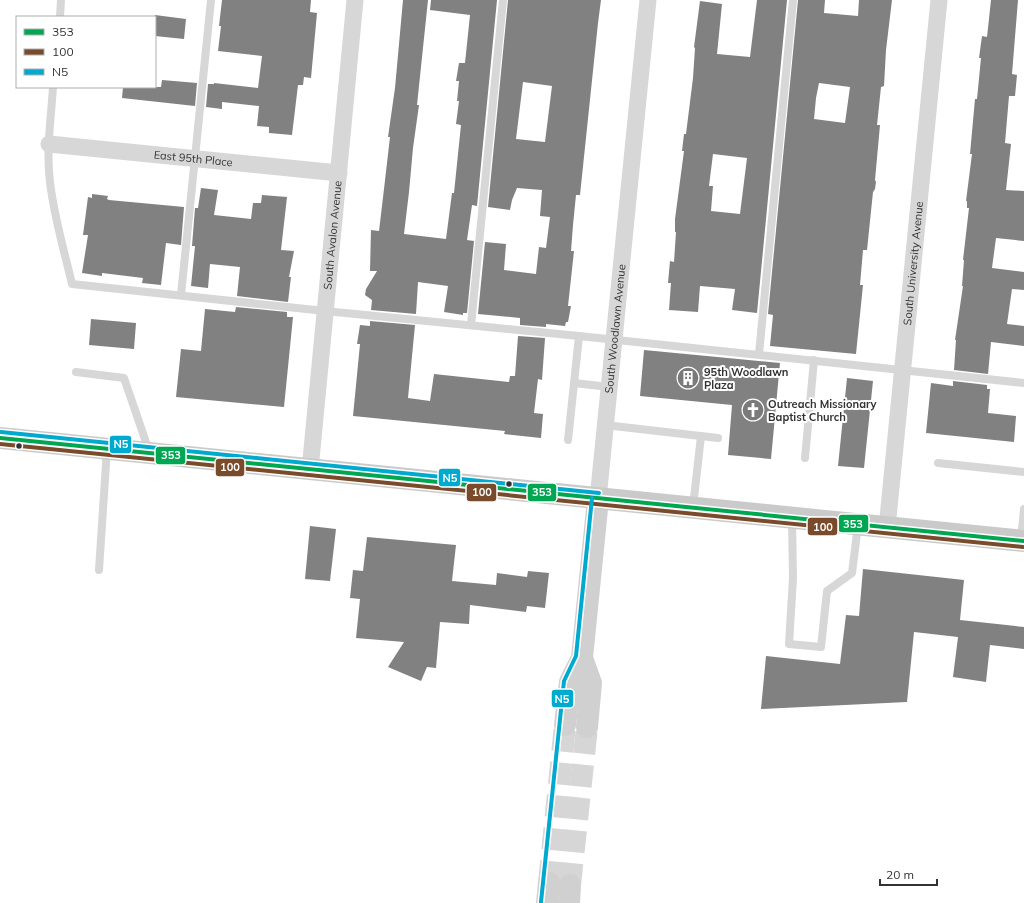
<svg xmlns="http://www.w3.org/2000/svg" width="1024" height="903" font-family="Mulish,sans-serif">
<style>
.building{fill:#818181;fill-rule:evenodd}
.lines{fill:none;stroke-linecap:round;stroke-linejoin:round}
.secondary-tunnel{stroke:#d6d6d6;stroke-width:22;stroke-dasharray:22 11;stroke-linecap:butt}
.lane{stroke:#d7d7d7;stroke-width:8}
.street{stroke:#d7d7d7;stroke-width:17}
.secondary{stroke:#d0d0d0;stroke-width:22}
.primary{stroke:#cacaca;stroke-width:22}
.bus-1-casing{stroke:#fff;stroke-width:7}
.bus-2-casing{stroke:#fff;stroke-width:7}
.bus-3-casing{stroke:#fff;stroke-width:7}
.bus-1{stroke:#00a651;stroke-width:4}
.bus-2{stroke:#7a4b2a;stroke-width:4}
.bus-3{stroke:#00a9ce;stroke-width:4}
.bus-dot{fill:#333;stroke:#fff;stroke-width:1.5}
.labels{text-anchor:middle;dominant-baseline:central;stroke-width:4;stroke-linejoin:round;paint-order:stroke}
.street-label{font-size:11px;fill:#333;stroke:#fff}
.poi-label{font-size:11px;font-weight:bold;fill:#333;stroke:#fff;text-anchor:start}
.line-badge{stroke:#fff;stroke-width:1.5}
.badge-label{font-size:11px;text-anchor:middle;font-weight:bold;fill:#fff}
</style>
<rect width="100%" height="100%" fill="#fff"/>
<g class="building">
<path d="M 222,0 L 311,0 L 310,12 L 317,13 L 311,78 L 304,77 L 303,85 L 298,85 L 292,135 L 269,133 L 269,127 L 257,126 L 259,106 L 222,102 L 222,109 L 206,107 L 208,84 L 214,84 L 214,83 L 258,88 L 262,56 L 218,51 L 221,26 L 219,26 Z"/>
<path d="M 403,0 L 428,0 L 417,105 L 419,105 L 413,148 L 409,192 L 404,234 L 446,239 L 452,193 L 454,193 L 461,125 L 456,124 L 459,101 L 457,101 L 459,81 L 456,81 L 459,63 L 465,63 L 470,15 L 430,10 L 431,0 L 497,0 L 477,206 L 472,205 L 467,240 L 474,241 L 467,313 L 463,313 L 463,315 L 444,312 L 448,286 L 418,282 L 416,314 L 371,310 L 372,300 L 365,295 L 366,289 L 377,271 L 370,271 L 371,230 L 379,231 L 384,189 L 390,137 L 388,137 L 395,88 Z"/>
<path d="M 508,0 L 601,0 L 598,23 L 580,195 L 576,195 L 573,225 L 571,251 L 574,251 L 568,306 L 571,306 L 568,322 L 566,322 L 565,326 L 546,324 L 546,327 L 520,325 L 520,318 L 478,314 L 485,242 L 506,244 L 504,270 L 536,274 L 539,247 L 546,248 L 550,217 L 540,216 L 542,190 L 517,188 L 512,200 L 510,210 L 488,207 ZM 523,82 L 552,86 L 545,142 L 516,139 Z"/>
<path d="M 757,0 L 787,0 L 757,313 L 732,310 L 735,289 L 700,286 L 698,312 L 669,310 L 671,283 L 668,283 L 670,261 L 674,262 L 676,232 L 675,232 L 675,219 L 684,151 L 682,151 L 684,134 L 686,134 L 693,78 L 695,48 L 694,47 L 700,1 L 722,4 L 717,54 L 750,57 ZM 713,154 L 747,158 L 740,214 L 711,211 L 713,186 L 709,186 Z"/>
<path d="M 798,0 L 825,0 L 824,13 L 858,16 L 859,0 L 892,0 L 886,50 L 884,86 L 881,87 L 877,125 L 880,125 L 875,180 L 876,182 L 875,189 L 873,192 L 867,250 L 863,250 L 860,285 L 863,285 L 856,354 L 770,346 L 773,315 L 768,314 ZM 819,83 L 850,87 L 845,123 L 814,119 L 816,98 Z"/>
<path d="M 991,0 L 1018,0 L 1012,74 L 1017,75 L 1015,96 L 1009,96 L 1005,143 L 1011,144 L 1006,190 L 1024,191 L 1024,241 L 996,238 L 992,268 L 1024,272 L 1024,290 L 1012,289 L 1007,324 L 1024,326 L 1024,346 L 991,342 L 988,374 L 954,370 L 956,340 L 955,340 L 963,286 L 962,286 L 964,260 L 963,260 L 969,208 L 967,208 L 967,201 L 966,201 L 972,154 L 970,154 L 975,99 L 977,99 L 981,58 L 979,58 L 982,36 L 987,37 Z"/>
<path d="M 155,15 L 186,19 L 184,39 L 155,36 Z"/>
<path d="M 162,80 L 197,83 L 195,106 L 122,98 L 123,87 L 161,87 Z"/>
<path d="M 201,188 L 218,190 L 214,215 L 251,219 L 253,203 L 261,203 L 262,195 L 287,197 L 281,250 L 294,251 L 289,277 L 291,277 L 288,302 L 237,296 L 240,267 L 210,264 L 208,288 L 191,286 L 195,246 L 192,246 L 195,208 L 198,208 Z"/>
<path d="M 92,194 L 108,196 L 107,199 L 109,200 L 184,207 L 181,245 L 166,243 L 161,285 L 142,283 L 143,278 L 102,273 L 102,276 L 82,273 L 88,235 L 83,235 L 88,197 L 92,198 Z"/>
<path d="M 236,307 L 287,312 L 287,317 L 293,317 L 284,407 L 176,397 L 181,349 L 201,351 L 205,309 L 235,312 Z"/>
<path d="M 91,319 L 136,323 L 134,349 L 89,345 Z"/>
<path d="M 370,321 L 415,325 L 408,398 L 430,401 L 434,374 L 509,382 L 510,376 L 515,376 L 518,336 L 545,338 L 542,380 L 538,379 L 534,413 L 543,414 L 541,438 L 504,434 L 505,431 L 353,416 L 360,344 L 357,344 L 360,325 L 370,326 Z"/>
<path d="M 644,350 L 780,363 L 771,459 L 728,455 L 732,405 L 640,396 Z"/>
<path d="M 847,378 L 873,381 L 864,468 L 838,466 Z"/>
<path d="M 953,381 L 987,385 L 987,389 L 990,389 L 988,413 L 1016,416 L 1014,442 L 926,433 L 931,383 L 953,386 Z"/>
<path d="M 310,526 L 336,529 L 330,581 L 305,579 Z"/>
<path d="M 367,537 L 456,545 L 452,581 L 496,585 L 497,573 L 527,577 L 528,571 L 549,573 L 545,608 L 527,606 L 526,612 L 470,605 L 469,624 L 440,622 L 436,668 L 427,667 L 421,681 L 388,667 L 404,642 L 356,638 L 360,599 L 350,598 L 353,570 L 363,571 Z"/>
<path d="M 863,569 L 964,580 L 960,620 L 1024,627 L 1024,649 L 990,645 L 986,682 L 953,677 L 958,637 L 914,632 L 907,702 L 761,709 L 766,656 L 840,664 L 846,615 L 859,616 Z"/>
</g>
<g class="lines">
<g class="secondary-tunnel">
<path d="M 549,883 L 565,725"/>
<path d="M 570,885 L 587,727"/>
</g>
<g class="lane">
<path d="M 60,17 L 61,0"/>
<path d="M 53,87 C 51,119 46,151 50,182 C 54,217 64,250 72,284 L 325,311 L 579,336 L 1024,383"/>
<path d="M 181,295 L 211,0"/>
<path d="M 471,325 L 503,0"/>
<path d="M 759,354 L 793,0"/>
<path d="M 76,372 L 124,378 L 149,451"/>
<path d="M 574,383 L 609,387"/>
<path d="M 605,425 L 718,438"/>
<path d="M 568,440 L 579,336"/>
<path d="M 805,458 L 814,360"/>
<path d="M 938,463 L 1024,472"/>
<path d="M 693,507 L 701,436"/>
<path d="M 792,519 L 793,578 L 789,644 L 821,647 L 827,591 L 852,573 L 858,525"/>
<path d="M 1021,540 L 1024,509"/>
<path d="M 99,570 L 107,449"/>
</g>
<g class="street">
<path id="s1" d="M 49,144 L 339,173"/>
<path id="s2" d="M 310,470 L 355,0"/>
<path id="s3" d="M 598,499 L 648,0"/>
<path id="s4" d="M 887,528 L 939,0"/>
</g>
<g class="secondary">
<path d="M 582,658 L 591,683 L 587,727"/>
<path d="M 565,725 L 570,682 L 582,658 L 598,499"/>
<path d="M 547,903 L 549,883"/>
<path d="M 569,903 L 570,885"/>
</g>
<path class="primary" d="M 0,438 L 1024,541"/>
<g class="bus-1-casing">
<path id="bus-1" d="M 0,438 L 1024,541"/>
</g>
<g class="bus-2-casing">
<path id="bus-2" d="M 0,444 L 1023,547"/>
</g>
<g class="bus-3-casing">
<g id="bus-3">
<path d="M 1,432 L 599,493"/>
<path d="M 541,902 L 564,681 L 576,656 L 592,498"/>
</g>
</g>
<use href="#bus-1" class="bus-1"/>
<use href="#bus-2" class="bus-2"/>
<use href="#bus-3" class="bus-3"/>
</g>
<defs>
<g id="building-disc" transform="scale(1.15)"><circle r="9.5" fill="#7a7a7a" stroke="#fff"/><path d="M-4-6H4V6H1V3H-1V6H-4ZM-2.5-4.3h1.7v1.8h-1.7ZM.8-4.3h1.7v1.8H.8ZM-2.5-1h1.7V.8h-1.7ZM.8-1h1.7V.8H.8Z" fill="#fff"/></g>
<g id="church-disc" transform="scale(1.15)"><circle r="9.5" fill="#7a7a7a" stroke="#fff"/><path d="M-1.2-6h2.4v3.5h3.3v2.4h-3.3V6h-2.4V-.1h-3.3v-2.4h3.3Z" fill="#fff"/></g>
</defs>
<g fill-rule="evenodd">
<use href="#building-disc" x="688" y="378"/>
<use href="#church-disc" x="753" y="410"/>
</g>
<g class="bus-dot">
<circle cx="19" cy="446" r="3.5"/>
<circle cx="509" cy="484" r="3.5"/>
</g>
<g class="labels">
<g class="street-label">
<text stroke="none"><textPath href="#s1" startOffset="145">East 95th Place</textPath></text>
<text stroke="none"><textPath href="#s2" startOffset="236">South Avalon Avenue</textPath></text>
<text stroke="none"><textPath href="#s4" startOffset="266">South University Avenue</textPath></text>
<text stroke="none"><textPath href="#s3" startOffset="171">South Woodlawn Avenue</textPath></text>
</g>
<g class="poi-label">
<text x="704" y="372">95th Woodlawn<tspan x="704" dy="13">Plaza</tspan></text>
<text x="768" y="404">Outreach Missionary<tspan x="768" dy="13">Baptist Church</tspan></text>
</g>
</g>
<g class="line-badge">
<rect x="109" y="435" width="23" height="19" rx="4" fill="#00a9ce"/>
<rect x="155" y="446" width="31" height="19" rx="4" fill="#00a651"/>
<rect x="215" y="458" width="30" height="19" rx="4" fill="#7a4b2a"/>
<rect x="438" y="468" width="23" height="19" rx="4" fill="#00a9ce"/>
<rect x="466" y="483" width="31" height="19" rx="4" fill="#7a4b2a"/>
<rect x="527" y="483" width="30" height="19" rx="4" fill="#00a651"/>
<rect x="838" y="514" width="31" height="19" rx="4" fill="#00a651"/>
<rect x="807" y="517" width="31" height="19" rx="4" fill="#7a4b2a"/>
<rect x="551" y="689" width="23" height="19" rx="4" fill="#00a9ce"/>
</g>
<g class="badge-label">
<text x="121" y="448">N5</text>
<text x="171" y="459">353</text>
<text x="230" y="471">100</text>
<text x="450" y="482">N5</text>
<text x="482" y="496">100</text>
<text x="542" y="496">353</text>
<text x="853" y="528">353</text>
<text x="823" y="531">100</text>
<text x="562" y="703">N5</text>
</g>
<rect x="16" y="16" width="140" height="72" fill="#ffffff" stroke="#adadad"/>
<rect x="24" y="29" width="20" height="6" fill="#00a651" stroke="#adadad"/>
<text x="52" y="36" font-size="12" fill="#333333">353</text>
<rect x="24" y="49" width="20" height="6" fill="#7a4b2a" stroke="#adadad"/>
<text x="52" y="56" font-size="12" fill="#333333">100</text>
<rect x="24" y="69" width="20" height="6" fill="#00a9ce" stroke="#adadad"/>
<text x="52" y="76" font-size="12" fill="#333333">N5</text>
<path d="M880 879v6h57v-6" fill="none" stroke="#333333" stroke-width="2"/>
<text x="886" y="879" font-size="12" fill="#333333" stroke="#ffffff" stroke-width="3" paint-order="stroke">20 m</text>
</svg>
